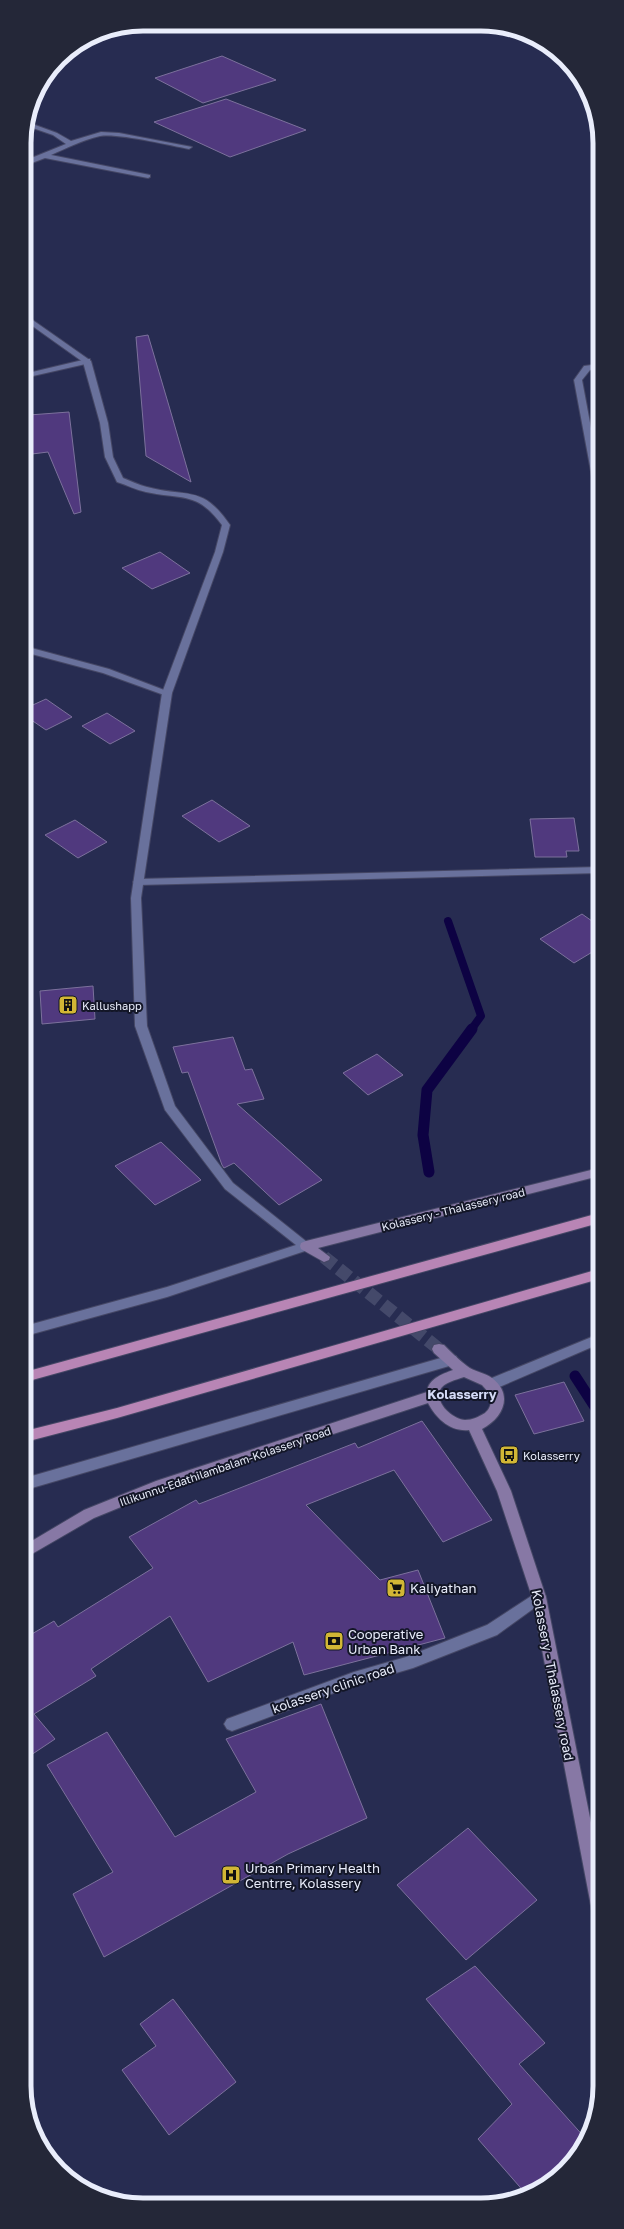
<svg xmlns="http://www.w3.org/2000/svg" width="624" height="2229" font-family="'Golos Text',sans-serif">
<style>
.lines{fill:none;stroke-linecap:round;stroke-linejoin:round}
.stream-far1{stroke:#0d0243;stroke-width:8}
.stream{stroke:#0d0243;stroke-width:11}
.building{fill:#50397e;stroke:#7c719c}
.secondary-tunnel{stroke:#44496a;stroke-width:13;stroke-dasharray:13 6;stroke-linecap:butt}
.minor-casing{stroke:#454765;stroke-width:2}
.tertiary-casing{stroke:#454765;stroke-width:2}
.secondary-casing{stroke:#454765;stroke-width:2}
.trunk-casing{stroke:#454765;stroke-width:2}
.minor{fill:#69719c;fill-rule:evenodd}
.tertiary{fill:#69719c;fill-rule:evenodd}
.secondary{fill:#8778a5;fill-rule:evenodd}
.trunk{fill:#b885b5;fill-rule:evenodd}
.labels{text-anchor:middle;dominant-baseline:central;stroke-width:4;stroke-linejoin:round;paint-order:stroke}
.poi-label{font-size:11px;fill:#e9edfb;stroke:#131627;text-anchor:start}
.street-label{font-size:11px;fill:#e9edfb;stroke:#131627}
.quarter-label{font-size:13px;font-weight:bold;fill:#d4daf6;stroke:#131627}
.near-poi-label{font-size:13px;fill:#e9edfb;stroke:#131627;text-anchor:start}
.near-street-label{font-size:13px;fill:#e9edfb;stroke:#131627}
.rim{fill:none;stroke:#e9edfb;stroke-width:5}
</style>
<rect width="100%" height="100%" fill="#272c51"/>
<g class="lines">
<path class="stream-far1" d="M 448,921 L 481,1016 L 471,1030"/>
<g class="stream">
<path d="M 429,1172 L 423,1135 L 427,1090 L 472,1029"/>
<path d="M 575,1376 L 599,1413"/>
</g>
</g>
<g class="building">
<path d="M 222,56 L 276,80 L 203,103 L 155,78 Z"/>
<path d="M 226,99 L 306,130 L 230,157 L 154,122 Z"/>
<path d="M 148,335 L 169,406 L 191,482 L 146,456 L 136,337 Z"/>
<path d="M 69,412 L 81,512 L 74,514 L 48,452 L 32,454 L 29,415 Z"/>
<path d="M 160,552 L 190,573 L 152,589 L 122,568 Z"/>
<path d="M 46,699 L 72,717 L 46,730 L 24,715 L 24,709 Z"/>
<path d="M 107,713 L 135,731 L 110,744 L 82,726 Z"/>
<path d="M 212,800 L 250,826 L 219,842 L 182,816 Z"/>
<path d="M 574,818 L 579,851 L 566,851 L 567,857 L 535,857 L 530,819 Z"/>
<path d="M 75,820 L 107,842 L 78,858 L 45,835 Z"/>
<path d="M 582,914 L 599,926 L 599,948 L 574,963 L 540,939 Z"/>
<path d="M 93,986 L 95,1019 L 42,1024 L 40,991 Z"/>
<path d="M 233,1037 L 245,1070 L 252,1069 L 264,1099 L 237,1104 L 322,1180 L 279,1205 L 234,1163 L 224,1168 L 222,1165 L 188,1072 L 182,1073 L 173,1047 Z"/>
<path d="M 377,1054 L 403,1075 L 368,1095 L 343,1073 Z"/>
<path d="M 161,1142 L 201,1180 L 155,1205 L 115,1166 Z"/>
<path d="M 564,1382 L 584,1421 L 534,1434 L 515,1395 Z"/>
<path d="M 422,1421 L 492,1520 L 443,1542 L 394,1470 L 306,1505 L 380,1580 L 418,1570 L 445,1638 L 304,1675 L 293,1642 L 208,1682 L 170,1616 L 91,1669 L 96,1676 L 34,1714 L 55,1739 L 25,1759 L 25,1638 L 54,1621 L 58,1627 L 153,1568 L 129,1537 L 196,1500 L 199,1504 L 355,1443 L 358,1448 Z"/>
<path d="M 321,1704 L 367,1818 L 288,1854 L 104,1957 L 73,1894 L 113,1872 L 47,1765 L 107,1732 L 175,1837 L 256,1792 L 226,1739 Z"/>
<path d="M 468,1828 L 537,1900 L 466,1960 L 397,1885 Z"/>
<path d="M 475,1966 L 545,2043 L 519,2064 L 586,2139 L 570,2164 L 540,2189 L 526,2194 L 478,2139 L 512,2104 L 426,1999 Z"/>
<path d="M 173,1999 L 236,2082 L 169,2135 L 122,2070 L 156,2046 L 140,2024 Z"/>
</g>
<g class="lines">
<path class="secondary-tunnel" d="M 324,1257 L 439,1349"/>
<g class="minor-casing">
<g id="minor">
<path d="M 27,122 L 57,133 L 71,141 L 101,132 L 119,133 L 192,147 L 189,149 C 168,145 118,133 100,136 C 82,140 67,148 51,155 L 150,175 L 150,177 L 148,178 L 45,158 L 24,166 L 24,161 L 66,144 L 53,135 L 27,126 Z"/>
<path d="M 87,359 L 90,359 L 90,363 L 24,378 L 24,374 Z"/>
<path d="M 599,364 L 599,368 L 590,370 L 582,380 L 599,471 L 599,496 L 595,493 L 574,380 L 584,366 Z"/>
<path d="M 24,646 L 109,669 L 172,693 L 167,696 L 164,695 L 103,673 L 24,652 Z"/>
<path d="M 599,867 L 599,873 L 138,885 L 133,882 L 138,879 Z"/>
<path d="M 539,1591 L 544,1593 L 546,1597 L 544,1601 L 497,1635 L 413,1668 L 355,1685 L 232,1731 L 227,1729 L 224,1724 L 227,1719 L 354,1672 L 406,1657 L 487,1625 Z"/>
</g>
</g>
<g class="tertiary-casing">
<g id="tertiary">
<path d="M 24,314 L 91,361 L 108,423 L 113,457 L 123,478 C 131,481 139,485 147,487 C 188,498 202,484 230,525 L 223,552 L 172,693 L 141,898 L 147,1026 L 175,1106 L 233,1183 L 312,1246 L 311,1249 L 167,1297 L 25,1336 L 25,1326 L 167,1287 L 296,1245 L 225,1189 L 165,1110 L 135,1026 L 131,898 L 162,693 L 215,552 L 222,525 C 197,491 183,500 146,492 C 136,490 127,485 117,482 L 105,457 L 100,423 L 83,362 L 24,320 Z"/>
<path d="M 599,1334 L 599,1344 L 497,1388 L 492,1389 L 487,1388 L 485,1384 L 487,1380 Z"/>
<path d="M 451,1355 L 456,1356 L 458,1360 L 456,1364 L 25,1490 L 25,1478 Z"/>
</g>
</g>
<g class="secondary-casing">
<g id="secondary">
<path d="M 599,1168 L 599,1176 L 318,1248 L 330,1257 L 329,1260 L 324,1262 L 301,1249 L 300,1246 L 301,1243 L 306,1241 Z"/>
<path d="M 439,1344 L 444,1345 C 451,1352 459,1360 467,1366 C 474,1372 484,1372 492,1378 C 514,1395 503,1418 482,1429 L 511,1491 L 546,1597 L 600,1868 L 600,1919 L 594,1917 L 592,1911 L 532,1597 L 497,1491 L 469,1430 C 450,1432 436,1418 428,1403 L 165,1489 L 94,1518 L 25,1558 L 25,1545 L 84,1510 L 156,1481 L 427,1392 C 428,1379 442,1374 453,1370 L 434,1353 L 432,1349 L 434,1345 ZM 464,1377 L 482,1385 L 490,1394 C 492,1401 491,1408 485,1413 C 478,1417 473,1420 465,1420 C 453,1419 435,1404 440,1390 C 444,1382 456,1380 464,1377 Z"/>
</g>
</g>
<g class="trunk-casing">
<g id="trunk">
<path d="M 599,1213 L 599,1223 L 25,1382 L 25,1372 Z"/>
<path d="M 599,1269 L 599,1279 L 117,1418 L 25,1442 L 25,1431 L 117,1408 Z"/>
</g>
</g>
<use href="#minor" class="minor"/>
<use href="#tertiary" class="tertiary"/>
<use href="#secondary" class="secondary"/>
<use href="#trunk" class="trunk"/>
</g>
<defs>
<g id="building-square" transform="scale(1)"><rect x="-9" y="-9" width="18" height="18" rx="4" fill="#d2b635" stroke="#131627"/><path d="M-4-6H4V6H1V3H-1V6H-4ZM-2.5-4.3h1.7v1.8h-1.7ZM.8-4.3h1.7v1.8H.8ZM-2.5-1h1.7V.8h-1.7ZM.8-1h1.7V.8H.8Z" fill="#111"/></g>
<g id="bus-square" transform="scale(1)"><rect x="-9" y="-9" width="18" height="18" rx="4" fill="#d2b635" stroke="#131627"/><path d="M-5-6H5V4H4V6H2V4H-2V6H-4V4H-5ZM-3.5-4V0h7V-4ZM-3.5 1.2v1.5H-2V1.2ZM2 1.2v1.5H3.5V1.2Z" fill="#111"/></g>
<g id="supermarket-square" transform="scale(1)"><rect x="-9" y="-9" width="18" height="18" rx="4" fill="#d2b635" stroke="#131627"/><path d="M-6-5.5h2.5l.6 2H6L4.5 2H-2.5L-4.4-4H-6ZM-1.5 3.2a1.3 1.3 0 1 0 .1 0ZM3 3.2a1.3 1.3 0 1 0 .1 0Z" fill="#111"/></g>
<g id="bank-square" transform="scale(1)"><rect x="-9" y="-9" width="18" height="18" rx="4" fill="#d2b635" stroke="#131627"/><path d="M-6-4H6V4H-6ZM0-2.3a2.3 2.3 0 1 0 0 4.6a2.3 2.3 0 1 0 0-4.6Z" fill="#111"/></g>
<g id="hospital-square" transform="scale(1)"><rect x="-9" y="-9" width="18" height="18" rx="4" fill="#d2b635" stroke="#131627"/><path d="M-5-5h3v3.5h4V-5h3V5h-3V1.5h-4V5h-3Z" fill="#111"/></g>
</defs>
<g fill-rule="evenodd">
<use href="#building-square" x="68" y="1005"/>
<use href="#bus-square" x="509" y="1455"/>
<use href="#supermarket-square" x="396" y="1588"/>
<use href="#bank-square" x="334" y="1641"/>
<use href="#hospital-square" x="231" y="1875"/>
</g>
<g class="labels">
<g class="poi-label">
<text x="82" y="1005">Kallushapp</text>
<text x="523" y="1455">Kolasserry</text>
</g>
<g class="street-label">
<text transform="translate(453 1209) rotate(-14)">Kolassery - Thalassery road</text>
<text transform="translate(225 1466) rotate(-19)">Illikunnu-Edathilambalam-Kolassery Road</text>
</g>
<g class="quarter-label">
<text x="462" y="1394">Kolasserry</text>
</g>
<g class="near-poi-label">
<text x="410" y="1588">Kaliyathan</text>
<text x="348" y="1634">Cooperative<tspan x="348" dy="15">Urban Bank</tspan></text>
<text x="245" y="1868">Urban Primary Health<tspan x="245" dy="15">Centrre, Kolassery</tspan></text>
</g>
<g class="near-street-label">
<text transform="translate(553 1675) rotate(79)">Kolassery - Thalassery road</text>
<text transform="translate(333 1688) rotate(-19)">kolassery clinic road</text>
</g>
</g>
<path d="M0 0H624V2229H0ZM143 31H481A112 112 0 0 1 593 143V2086A112 112 0 0 1 481 2198H143A112 112 0 0 1 31 2086V143A112 112 0 0 1 143 31Z" fill="#242738" fill-rule="evenodd"/>
<path class="rim" d="M143 31H481A112 112 0 0 1 593 143V2086A112 112 0 0 1 481 2198H143A112 112 0 0 1 31 2086V143A112 112 0 0 1 143 31Z"/>
</svg>
